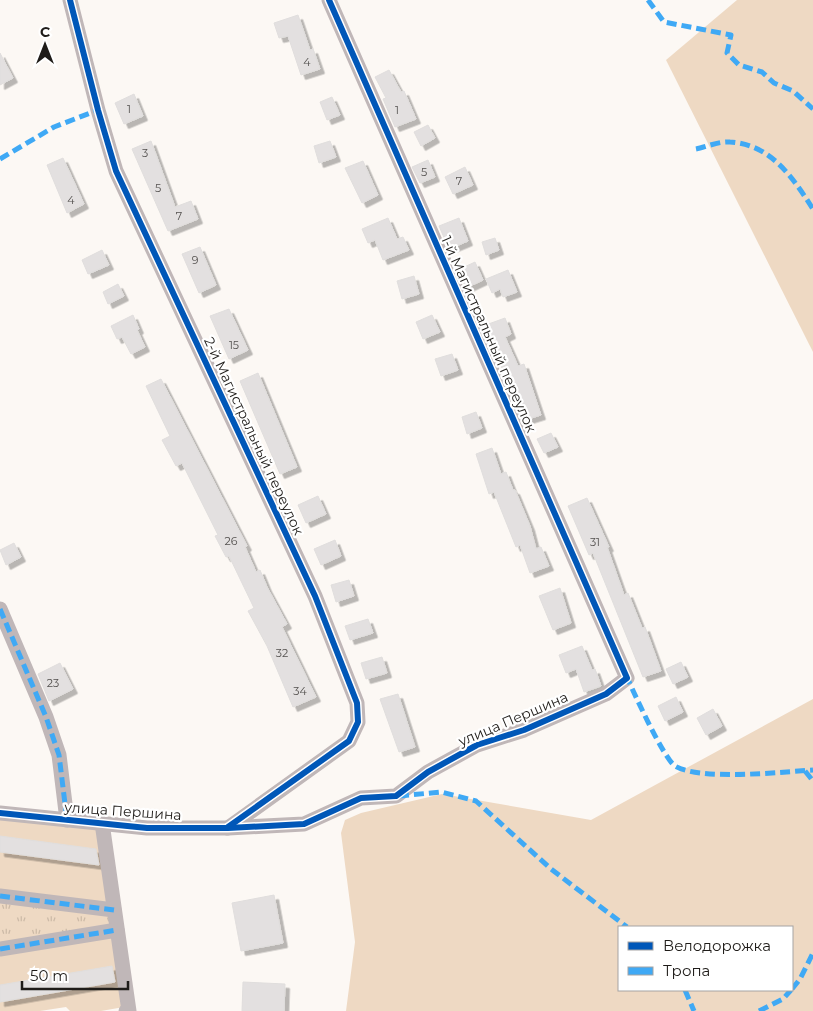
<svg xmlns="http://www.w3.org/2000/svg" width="813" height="1011" font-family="Montserrat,sans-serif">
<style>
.green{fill:#eed9c3;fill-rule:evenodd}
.park{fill:url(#park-tufts)}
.building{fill:#e3e0e0;stroke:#e0dedd;filter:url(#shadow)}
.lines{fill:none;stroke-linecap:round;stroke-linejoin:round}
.minor{stroke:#c0b7b8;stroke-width:15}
.quiet{stroke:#3fa9f5;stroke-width:5;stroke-dasharray:10 5;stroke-linecap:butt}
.cycleway-casing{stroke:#fff;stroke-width:9}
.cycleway{stroke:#0057b8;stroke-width:6}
.labels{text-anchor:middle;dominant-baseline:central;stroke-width:4.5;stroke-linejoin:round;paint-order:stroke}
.number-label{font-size:11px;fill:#53504e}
.street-label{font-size:14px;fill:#1f1c19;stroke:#fff}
</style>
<defs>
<pattern id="park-tufts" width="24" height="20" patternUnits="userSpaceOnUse" patternTransform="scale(1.25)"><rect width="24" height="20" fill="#eed9c3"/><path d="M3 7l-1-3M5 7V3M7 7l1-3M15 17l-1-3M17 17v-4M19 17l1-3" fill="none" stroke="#ccbaa7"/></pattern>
<filter id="shadow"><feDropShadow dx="4.5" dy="4.5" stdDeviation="0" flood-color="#0004"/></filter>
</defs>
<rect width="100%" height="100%" fill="#fcf8f4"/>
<g class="green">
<path d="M 737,0 L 813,0 L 813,352 L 666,60 Z"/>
<path d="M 813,699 L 813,1011 L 346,1011 L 355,942 L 341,833 L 345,820 L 361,813 L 442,794 L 591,820 ZM 619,927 L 792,927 L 792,990 L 619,990 Z"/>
<path d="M 0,817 L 100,827 L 111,906 L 0,893 Z"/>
<path d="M 114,935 L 124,1007 L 101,1011 L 70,1011 L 66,1007 L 40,1011 L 0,1011 L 0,952 Z"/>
</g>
<path class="park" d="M 0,901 L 111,914 L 113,926 L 0,943 Z"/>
<g class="building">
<path d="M 298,15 L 310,50 L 313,49 L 320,69 L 301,75 L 288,36 L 279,38 L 274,23 Z"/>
<path d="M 0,53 L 13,78 L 0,85 Z"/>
<path d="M 389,70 L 401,92 L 404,91 L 416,119 L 395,127 L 383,99 L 386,98 L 375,77 Z"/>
<path d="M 134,94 L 143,116 L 124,124 L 115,103 Z"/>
<path d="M 332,97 L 340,115 L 327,120 L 320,102 Z"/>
<path d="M 428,125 L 435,138 L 421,146 L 414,132 Z"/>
<path d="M 151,141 L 175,207 L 191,201 L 198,219 L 168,231 L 132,149 Z"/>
<path d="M 330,141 L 336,157 L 319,163 L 314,146 Z"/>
<path d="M 63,158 L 84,204 L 67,213 L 47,165 Z"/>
<path d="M 428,160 L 435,177 L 420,183 L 412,167 Z"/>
<path d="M 363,161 L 378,195 L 362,203 L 345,168 Z"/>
<path d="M 465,167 L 473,185 L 453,194 L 445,177 Z"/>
<path d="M 388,218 L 397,239 L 403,237 L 409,250 L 383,260 L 375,240 L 368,243 L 362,229 Z"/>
<path d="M 459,218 L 468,241 L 449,249 L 439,226 Z"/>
<path d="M 495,238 L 499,250 L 486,255 L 482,242 Z"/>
<path d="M 200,247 L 216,285 L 199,293 L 182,254 Z"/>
<path d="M 102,250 L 109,265 L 88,274 L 82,260 Z"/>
<path d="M 475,262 L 483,280 L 466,288 L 458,270 Z"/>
<path d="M 508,270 L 517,292 L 503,297 L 500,289 L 492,293 L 486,279 Z"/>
<path d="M 414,276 L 419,294 L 402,299 L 397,281 Z"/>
<path d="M 118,284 L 124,296 L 108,304 L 103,292 Z"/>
<path d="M 229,309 L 248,350 L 229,359 L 210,316 Z"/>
<path d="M 133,315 L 139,329 L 137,330 L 145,347 L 131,354 L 122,337 L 117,339 L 111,326 Z"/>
<path d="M 432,315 L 440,332 L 423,339 L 416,322 Z"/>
<path d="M 505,318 L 511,334 L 505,337 L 518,366 L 524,364 L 541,415 L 525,420 L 514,383 L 505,366 L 502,368 L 483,326 Z"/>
<path d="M 452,354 L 458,370 L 441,376 L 435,359 Z"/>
<path d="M 258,373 L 297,467 L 280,474 L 240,381 Z"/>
<path d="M 161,379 L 247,546 L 245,547 L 256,572 L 260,570 L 267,587 L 287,624 L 282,627 L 316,697 L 293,707 L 267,646 L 248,611 L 254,608 L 229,556 L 226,557 L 215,536 L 218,535 L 182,463 L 176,466 L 162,440 L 170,436 L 146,386 Z"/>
<path d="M 476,412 L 482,428 L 467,434 L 462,417 Z"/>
<path d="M 551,433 L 558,447 L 544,453 L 537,439 Z"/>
<path d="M 492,448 L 501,474 L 506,472 L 513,490 L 515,490 L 530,526 L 536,549 L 541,547 L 549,566 L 530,573 L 520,545 L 516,547 L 494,492 L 489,494 L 476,454 Z"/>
<path d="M 318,496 L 326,514 L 306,523 L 298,505 Z"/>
<path d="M 587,498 L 609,547 L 607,547 L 624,595 L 628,593 L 642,628 L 645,627 L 661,671 L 643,677 L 593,553 L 589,555 L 568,506 Z"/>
<path d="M 335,540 L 341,556 L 321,565 L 314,549 Z"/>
<path d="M 14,543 L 21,557 L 6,565 L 0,550 Z"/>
<path d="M 349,580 L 354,596 L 336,602 L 331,585 Z"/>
<path d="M 560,588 L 571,623 L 553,630 L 539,596 Z"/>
<path d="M 368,619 L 373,633 L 350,640 L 345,626 Z"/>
<path d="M 582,646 L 592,670 L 595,669 L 601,686 L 584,692 L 576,669 L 566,673 L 559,655 Z"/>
<path d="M 382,657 L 387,673 L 366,679 L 361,663 Z"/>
<path d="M 681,662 L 688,677 L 673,684 L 666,669 Z"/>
<path d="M 60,663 L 73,689 L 49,701 L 38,674 Z"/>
<path d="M 398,694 L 415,747 L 399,752 L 380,699 Z"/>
<path d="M 676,697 L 683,712 L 665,721 L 658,706 Z"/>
<path d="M 713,709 L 722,726 L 706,735 L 697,718 Z"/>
<path d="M 0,836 L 96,849 L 99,865 L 0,852 Z"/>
<path d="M 274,895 L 283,943 L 241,951 L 232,903 Z"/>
<path d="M 112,966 L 115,982 L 0,1002 L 0,985 Z"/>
<path d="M 243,982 L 285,984 L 284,1011 L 242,1011 Z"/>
</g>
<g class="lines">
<g class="minor">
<path d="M 70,0 L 98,110 L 116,171 L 315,596 L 357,703 L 358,722 L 349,741 L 228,828"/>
<path d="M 0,609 L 46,717 L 59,755 L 67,820"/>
<path d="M 0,813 L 147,828 L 228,828 L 304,824 L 361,798 L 396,796 L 428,772 L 477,745 L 524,730 L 606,694 L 627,678 L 329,0"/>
<path d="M 102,823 L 129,1011 L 126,1011"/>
<path d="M 0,896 L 114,910"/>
<path d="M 0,949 L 117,930"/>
</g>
<g class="quiet">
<path d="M 648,0 L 664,22 L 731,35 L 727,53 L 739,65 L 762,72 L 774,83 L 793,91 L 813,109"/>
<path d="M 696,149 C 706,147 719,141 730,142 C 771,144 793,178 813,209"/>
<path d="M 0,159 L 54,127 L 98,110"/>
<path d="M 0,609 L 46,717 L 59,755 L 67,820"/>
<path d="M 626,675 C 633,691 664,759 675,766 C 700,781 782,772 813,770"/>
<path d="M 805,771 L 813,781"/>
<path d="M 399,796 L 441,792 L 476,801 L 551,869 L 627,927"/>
<path d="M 0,896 L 114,910"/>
<path d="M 0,949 L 117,930"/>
<path d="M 792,989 L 800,979 L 813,953"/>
<path d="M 685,990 L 694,1011"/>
<path d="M 759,1011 L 783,999 L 791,990"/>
</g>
<g class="cycleway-casing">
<g id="cycleway">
<path d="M 70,0 L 98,110 L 116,171 L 315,596 L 357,703 L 358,722 L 349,741 L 228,827"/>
<path d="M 0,813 L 147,828 L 228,828 L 304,824 L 361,798 L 396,796 L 428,772 L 477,745 L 524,730 L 606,694 L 627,678 L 329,0"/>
</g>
</g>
<use href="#cycleway" class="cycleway"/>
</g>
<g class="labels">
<g class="number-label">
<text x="307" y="62">4</text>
<text x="129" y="109">1</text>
<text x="397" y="110">1</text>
<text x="145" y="153">3</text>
<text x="424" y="172">5</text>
<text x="459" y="181">7</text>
<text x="158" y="188">5</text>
<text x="71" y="200">4</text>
<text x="179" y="216">7</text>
<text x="195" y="260">9</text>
<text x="234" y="345">15</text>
<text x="231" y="541">26</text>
<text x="595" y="542">31</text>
<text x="282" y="653">32</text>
<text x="53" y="683">23</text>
<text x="300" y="691">34</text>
</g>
<g class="street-label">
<text transform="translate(489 334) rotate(66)">1-й Магистральный переулок</text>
<text transform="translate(254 436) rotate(65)">2-й Магистральный переулок</text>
<text transform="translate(513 719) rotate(-23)">улица Першина</text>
<text transform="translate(123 811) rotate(4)">улица Першина</text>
</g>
</g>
<rect x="618" y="926" width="175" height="65" fill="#ffffff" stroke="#a5a4a3"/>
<rect x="628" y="942" width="25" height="8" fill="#0057b8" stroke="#a5a4a3"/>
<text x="663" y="951" font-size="15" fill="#1f1c19">Велодорожка</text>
<rect x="628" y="967" width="25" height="8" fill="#3fa9f5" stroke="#a5a4a3"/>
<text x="663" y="976" font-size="15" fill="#1f1c19">Тропа</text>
<g transform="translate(45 45)" stroke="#ffffff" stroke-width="4" paint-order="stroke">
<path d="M0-4L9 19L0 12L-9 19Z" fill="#1f1c19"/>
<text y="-8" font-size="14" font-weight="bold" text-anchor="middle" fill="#1f1c19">С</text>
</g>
<path d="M22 981v8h106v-8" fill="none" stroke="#1f1c19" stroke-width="2.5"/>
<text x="30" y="981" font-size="15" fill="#1f1c19" stroke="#ffffff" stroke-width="4" paint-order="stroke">50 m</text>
</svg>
